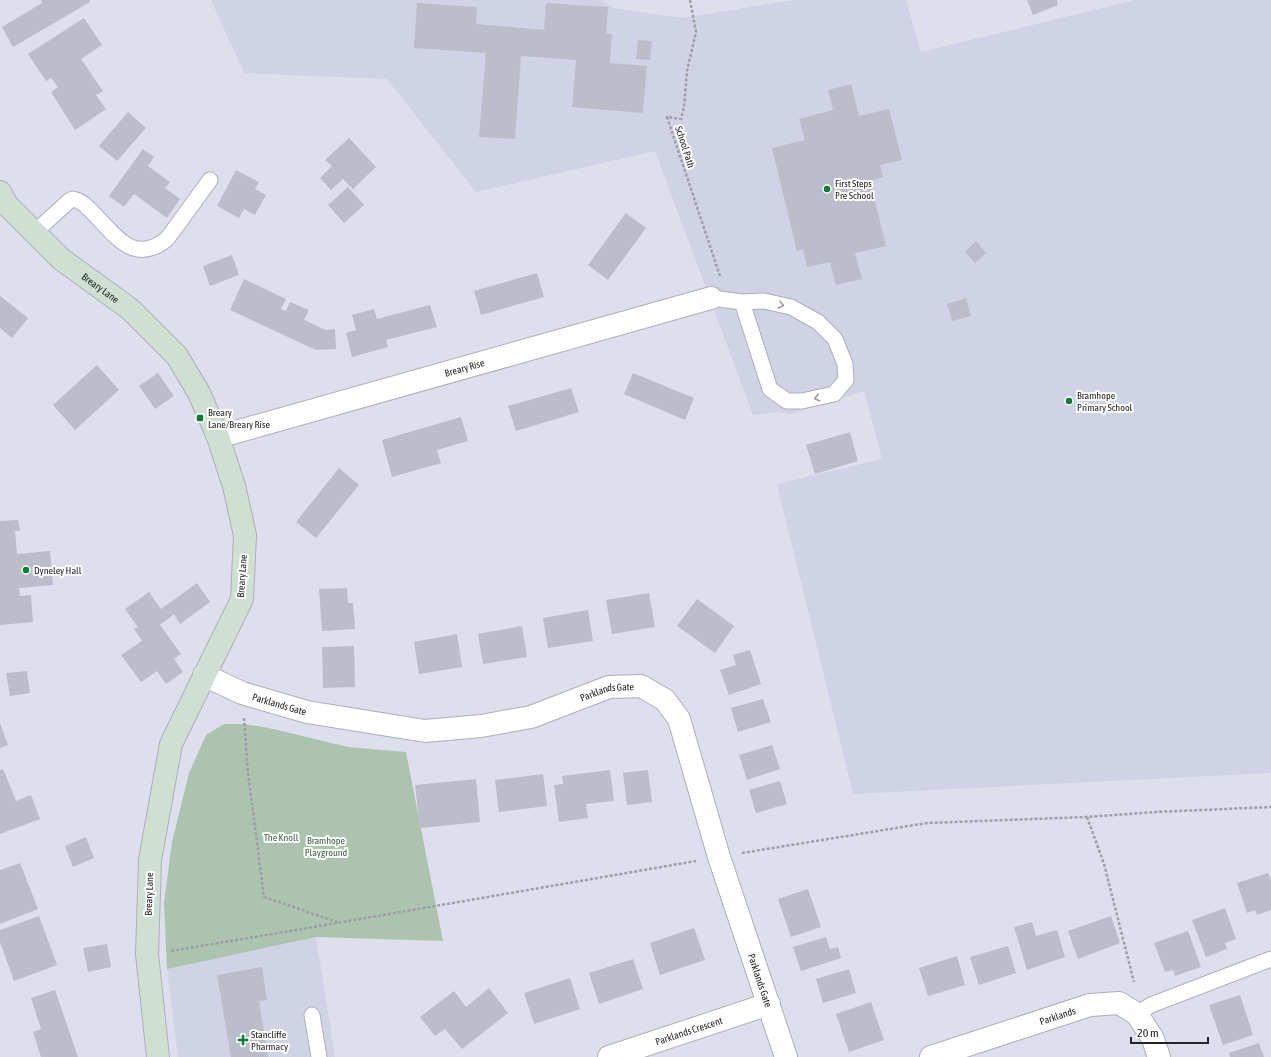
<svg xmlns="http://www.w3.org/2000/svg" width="1271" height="1057" font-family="'Asap Condensed',sans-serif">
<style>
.built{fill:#d0d2e6}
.green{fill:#acc4af}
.building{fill:#bcbdca}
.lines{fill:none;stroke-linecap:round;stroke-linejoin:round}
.lane-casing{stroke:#adaebb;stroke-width:17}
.street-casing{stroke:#adaebb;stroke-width:24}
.secondary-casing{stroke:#adaebb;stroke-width:24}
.path{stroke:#9e9ea8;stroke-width:2.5;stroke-dasharray:3 2;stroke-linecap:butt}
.lane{stroke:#fff;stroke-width:15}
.street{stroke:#fff;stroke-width:22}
.secondary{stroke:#cfe0d2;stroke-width:22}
.oneway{stroke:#9c9c9e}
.poi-dot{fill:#0f7e34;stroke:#fff;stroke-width:1.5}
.labels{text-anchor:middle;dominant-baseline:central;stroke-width:4;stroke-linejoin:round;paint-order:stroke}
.street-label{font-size:10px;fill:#232328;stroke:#fff}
.poi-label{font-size:10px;fill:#232328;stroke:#fff;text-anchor:start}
.park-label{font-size:10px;fill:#38633f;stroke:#fff}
</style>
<rect width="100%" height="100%" fill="#dedfec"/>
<g class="built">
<path d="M 211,0 L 602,0 L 613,8 L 682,18 L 793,0 L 906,0 L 921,52 L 1135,0 L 1271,0 L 1271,773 L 853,794 L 777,484 L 882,459 L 864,391 L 790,414 L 777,412 L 753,415 L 655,151 L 476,192 L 387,79 L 244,73 Z"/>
<path d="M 316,937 L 335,1057 L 178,1057 L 167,969 Z"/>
</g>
<path class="green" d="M 224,724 L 244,724 L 269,728 L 348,747 L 406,752 L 443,941 L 316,937 L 167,969 L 164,903 L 172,842 L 189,773 L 206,735 Z"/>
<g class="building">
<path d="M 41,0 L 89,0 L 90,2 L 13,47 L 2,27 L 42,3 Z"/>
<path d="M 1027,0 L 1057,0 L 1058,5 L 1033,15 Z"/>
<path d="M 417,3 L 477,7 L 476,24 L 544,30 L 546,3 L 608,7 L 606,34 L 612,34 L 610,63 L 647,66 L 643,113 L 572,107 L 576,60 L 521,56 L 515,139 L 479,137 L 486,53 L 414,48 Z"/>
<path d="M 84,18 L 102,45 L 81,59 L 103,91 L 96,95 L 106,109 L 75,130 L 51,92 L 58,87 L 51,78 L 46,81 L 28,54 Z"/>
<path d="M 638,40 L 652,41 L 650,60 L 636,59 Z"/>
<path d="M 851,84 L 859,116 L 889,109 L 902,160 L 880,165 L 883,177 L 870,181 L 886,246 L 855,253 L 862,279 L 836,285 L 830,262 L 807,267 L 803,249 L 797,251 L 772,148 L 805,140 L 799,119 L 833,110 L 828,90 Z"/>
<path d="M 128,112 L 146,128 L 117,161 L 99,146 Z"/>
<path d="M 349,138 L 376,167 L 353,189 L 343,179 L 331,190 L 320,178 L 332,166 L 325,160 Z"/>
<path d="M 143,149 L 154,157 L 148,166 L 170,182 L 165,188 L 180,199 L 167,218 L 134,194 L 124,207 L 109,196 Z"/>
<path d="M 236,170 L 259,182 L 255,189 L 266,195 L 255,215 L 244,209 L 239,218 L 217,206 Z"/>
<path d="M 348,187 L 364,205 L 344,223 L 328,205 Z"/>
<path d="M 626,213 L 646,228 L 608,280 L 588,265 Z"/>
<path d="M 976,241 L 986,253 L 975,263 L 965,252 Z"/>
<path d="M 232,255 L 239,275 L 210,286 L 203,266 Z"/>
<path d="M 537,273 L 544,297 L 481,315 L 474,291 Z"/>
<path d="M 244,279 L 286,299 L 281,309 L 286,311 L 290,302 L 309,310 L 304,320 L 326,330 L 335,329 L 336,349 L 316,350 L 230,310 Z"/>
<path d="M 0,296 L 28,318 L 12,338 L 0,328 Z"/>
<path d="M 966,298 L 971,316 L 952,321 L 947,304 Z"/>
<path d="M 430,305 L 437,327 L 386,340 L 388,347 L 352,357 L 346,333 L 356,330 L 352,315 L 374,309 L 377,319 Z"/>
<path d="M 97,365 L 119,390 L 75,430 L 53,405 Z"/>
<path d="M 158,373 L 174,396 L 155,409 L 139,386 Z"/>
<path d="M 633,373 L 694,398 L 685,420 L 624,394 Z"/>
<path d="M 571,388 L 579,412 L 516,431 L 508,406 Z"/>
<path d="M 461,417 L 468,441 L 437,450 L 441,463 L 392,477 L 382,440 Z"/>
<path d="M 850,432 L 858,461 L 815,474 L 806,445 Z"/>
<path d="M 339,468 L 359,485 L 316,538 L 296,522 Z"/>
<path d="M 18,520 L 20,531 L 15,531 L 17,554 L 50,551 L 53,585 L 19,588 L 20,596 L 31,595 L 33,622 L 0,625 L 0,521 Z"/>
<path d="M 197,583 L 210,602 L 180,624 L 174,614 L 160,625 L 181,654 L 174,659 L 183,672 L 166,684 L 157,671 L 141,682 L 121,655 L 142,641 L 134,629 L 138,627 L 125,609 L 149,592 L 161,609 Z"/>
<path d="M 347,588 L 348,603 L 353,603 L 355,629 L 322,631 L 319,589 Z"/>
<path d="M 649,593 L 655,627 L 612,634 L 606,600 Z"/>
<path d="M 697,599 L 734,626 L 715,653 L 677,626 Z"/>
<path d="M 588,610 L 593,641 L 548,648 L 543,618 Z"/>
<path d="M 522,626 L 527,657 L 483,664 L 478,634 Z"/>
<path d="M 457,634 L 462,667 L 419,674 L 414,642 Z"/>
<path d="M 354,646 L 355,687 L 323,688 L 322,647 Z"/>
<path d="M 750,650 L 761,684 L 729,695 L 720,670 L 736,665 L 733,655 Z"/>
<path d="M 27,671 L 30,693 L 10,696 L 6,673 Z"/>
<path d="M 763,699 L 771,722 L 738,732 L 731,708 Z"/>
<path d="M 0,723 L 8,745 L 0,748 Z"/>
<path d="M 772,745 L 780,769 L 747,780 L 739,755 Z"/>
<path d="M 3,769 L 16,801 L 31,795 L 40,819 L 0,834 L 0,770 Z"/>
<path d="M 610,770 L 614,801 L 586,804 L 588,818 L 559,822 L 554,785 L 563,784 L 562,776 Z"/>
<path d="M 648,770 L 652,802 L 627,805 L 623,773 Z"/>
<path d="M 543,774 L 547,806 L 499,812 L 495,780 Z"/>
<path d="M 476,779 L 480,822 L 420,828 L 415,785 Z"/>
<path d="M 780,781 L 787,804 L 756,813 L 749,790 Z"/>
<path d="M 86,837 L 94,858 L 73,867 L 65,846 Z"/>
<path d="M 20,863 L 38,909 L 0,924 L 0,870 Z"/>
<path d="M 1268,873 L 1271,880 L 1271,910 L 1257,915 L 1255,910 L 1247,913 L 1237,883 Z"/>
<path d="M 808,889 L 821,927 L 791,937 L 778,899 Z"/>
<path d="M 1225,908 L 1236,939 L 1225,943 L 1227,949 L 1206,957 L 1192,920 Z"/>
<path d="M 39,916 L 57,965 L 14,981 L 0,942 L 0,930 Z"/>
<path d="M 1111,916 L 1120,943 L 1078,959 L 1068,931 Z"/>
<path d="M 1032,922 L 1036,936 L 1057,930 L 1065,957 L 1027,970 L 1014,927 Z"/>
<path d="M 694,928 L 705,960 L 660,975 L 650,943 Z"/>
<path d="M 1188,931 L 1201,967 L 1175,976 L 1173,970 L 1165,972 L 1154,943 Z"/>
<path d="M 826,937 L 830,949 L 838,947 L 841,958 L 801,971 L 793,947 Z"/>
<path d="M 107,944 L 111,967 L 88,972 L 83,948 Z"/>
<path d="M 1008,946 L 1016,973 L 979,985 L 970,957 Z"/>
<path d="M 957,956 L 965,985 L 928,996 L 919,968 Z"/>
<path d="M 633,959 L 643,989 L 599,1004 L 589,973 Z"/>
<path d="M 262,967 L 267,1000 L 259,1001 L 268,1057 L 231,1057 L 217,975 Z"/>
<path d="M 849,969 L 856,993 L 823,1003 L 816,979 Z"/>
<path d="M 570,978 L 580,1009 L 534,1024 L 524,993 Z"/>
<path d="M 489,988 L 508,1013 L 462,1049 L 445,1029 L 435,1036 L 420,1017 L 454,991 L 466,1007 Z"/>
<path d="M 55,990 L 78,1057 L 41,1057 L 33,1032 L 41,1029 L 31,998 Z"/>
<path d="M 1240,995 L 1253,1035 L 1223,1045 L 1209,1005 Z"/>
<path d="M 871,1002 L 884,1040 L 849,1052 L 836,1014 Z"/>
<path d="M 1259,1043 L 1264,1057 L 1230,1057 L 1229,1053 Z"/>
</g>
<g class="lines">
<g class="lane-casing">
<g id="lane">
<path d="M 35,232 L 69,201 L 73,199 C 83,201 88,208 95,215 C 117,237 134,265 167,239 L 210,180"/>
<path d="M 711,298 L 742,302 L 764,301 L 791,307 L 818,322 L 835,339 L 845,364 L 846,380 L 834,394 L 802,401 L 787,401 L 770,389 L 742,302"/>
<path d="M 1137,1014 L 1151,1005 L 1271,959"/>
<path d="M 312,1015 L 319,1057"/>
</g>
</g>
<g class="street-casing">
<g id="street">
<path id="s1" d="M 218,437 L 711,298"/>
<path id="s2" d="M 204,675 L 242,693 L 307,712 L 425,731 L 481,726 L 531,717 L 609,687 L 641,686 L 665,700 L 679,719 L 719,857 L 786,1057"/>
<path id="s3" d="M 609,1057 L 769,1004"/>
<path id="s4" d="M 931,1057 L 1090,1005 L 1119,1003 L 1137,1014 L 1153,1039 L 1159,1057"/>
</g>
</g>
<g class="secondary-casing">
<g id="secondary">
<path id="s5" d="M 0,192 L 7,205 L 61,259 L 130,309 L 177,356 L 199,393 L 218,437 L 234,486 L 245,535 L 242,599 L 171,744 L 150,860 L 147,954 L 158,1057"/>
</g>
</g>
<g class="path">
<path d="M 690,0 L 696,32 L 687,71 L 684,107 L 681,119 L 667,117 L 720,276"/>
<path d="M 244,718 L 248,773 L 264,897 L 340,923"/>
<path d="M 1087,817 L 1104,864 L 1134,982"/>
<path d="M 742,853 L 927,823 L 1087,817 L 1155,812 L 1271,807"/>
<path d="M 171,951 L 302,929 L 696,861"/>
</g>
<use href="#lane" class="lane"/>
<use href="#street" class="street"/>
<use href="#secondary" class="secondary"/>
</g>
<defs><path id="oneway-chevron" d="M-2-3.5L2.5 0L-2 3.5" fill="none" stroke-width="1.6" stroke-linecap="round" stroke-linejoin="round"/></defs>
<g class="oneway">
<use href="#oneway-chevron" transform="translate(781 305) rotate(14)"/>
<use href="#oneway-chevron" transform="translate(817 398) rotate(168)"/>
</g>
<g class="poi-dot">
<circle cx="827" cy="189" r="4"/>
<circle cx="1069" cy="401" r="4"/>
<rect x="196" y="414" width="8" height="8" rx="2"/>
<circle cx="26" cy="570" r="4"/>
<path d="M241 1034h4v4h4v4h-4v4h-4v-4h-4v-4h4z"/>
</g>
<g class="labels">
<g class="street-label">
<text transform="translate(685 147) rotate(72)">School Path</text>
<text stroke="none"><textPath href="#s5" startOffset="140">Breary Lane</textPath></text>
<text stroke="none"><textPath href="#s1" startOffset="256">Breary Rise</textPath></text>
<text transform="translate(242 576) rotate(-86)">Breary Lane</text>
<text stroke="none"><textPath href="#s2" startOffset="417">Parklands Gate</textPath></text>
<text stroke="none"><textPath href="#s2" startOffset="81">Parklands Gate</textPath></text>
<text transform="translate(149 894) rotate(-88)">Breary Lane</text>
<text stroke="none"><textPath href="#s2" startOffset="777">Parklands Gate</textPath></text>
<text stroke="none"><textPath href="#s4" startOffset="133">Parklands</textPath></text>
<text stroke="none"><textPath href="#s3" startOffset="84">Parklands Crescent</textPath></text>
</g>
<g class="poi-label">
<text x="835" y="183">First Steps<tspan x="835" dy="12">Pre School</tspan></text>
<text x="1077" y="395">Bramhope<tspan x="1077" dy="12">Primary School</tspan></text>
<text x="208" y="412">Breary<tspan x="208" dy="12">Lane/Breary Rise</tspan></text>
<text x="34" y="570">Dyneley Hall</text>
<text x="251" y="1034">Stancliffe<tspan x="251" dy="12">Pharmacy</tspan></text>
</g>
<g class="park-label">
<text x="281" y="837">The Knoll</text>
<text x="326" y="840">Bramhope<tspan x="326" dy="12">Playground</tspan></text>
</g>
</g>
<path d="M1131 1037v6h77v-6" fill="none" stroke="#232328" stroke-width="2"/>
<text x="1137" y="1037" font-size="12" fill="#232328" stroke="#ffffff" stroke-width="3" paint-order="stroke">20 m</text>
</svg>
